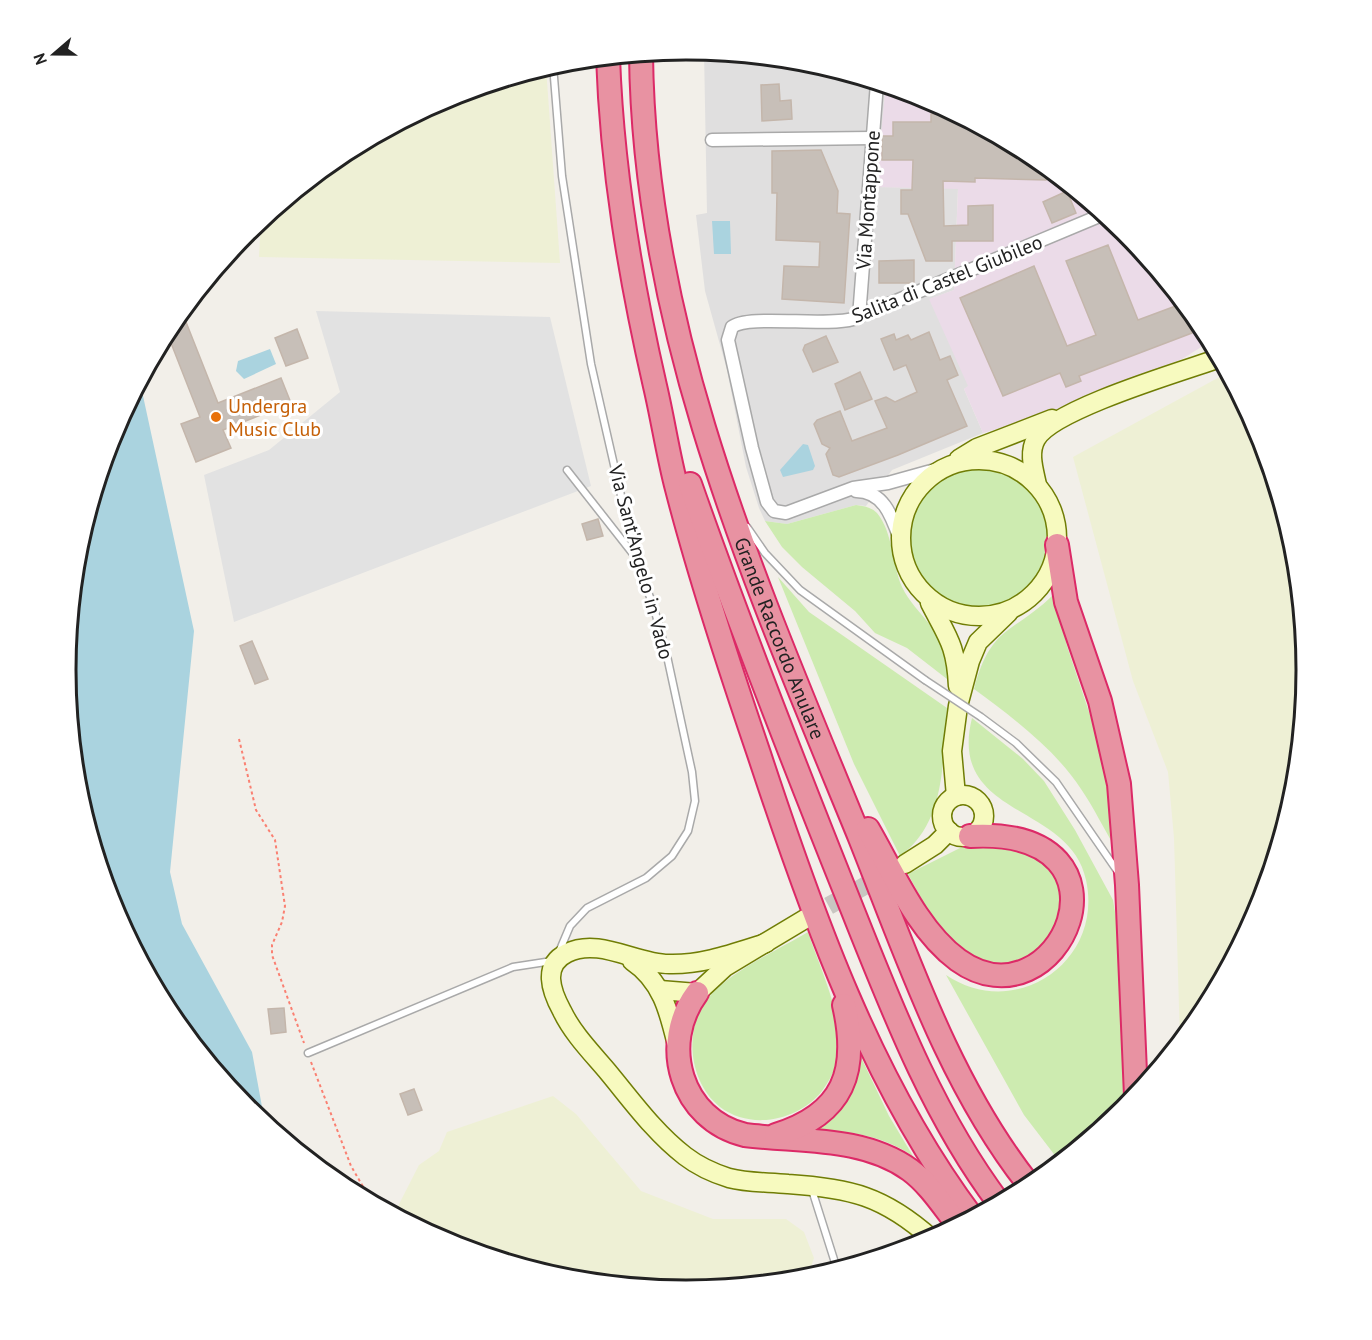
<svg xmlns="http://www.w3.org/2000/svg" width="1372" height="1340" font-family="'PT Sans',sans-serif">
<style>
.residential{fill:#e0dfdf}
.industrial{fill:#ebdbe8}
.farmland{fill:#eef0d5}
.grass{fill:#cdebb0}
.parking{fill:#e2e2e2}
.water{fill:#aad3df}
.building{fill:#c7bfb8;stroke:#c4b6ab;stroke-width:1.5}
.lines{fill:none;stroke-linecap:round;stroke-linejoin:round}
.secondary-tunnel{stroke:#c8c6c1;stroke-width:18;stroke-dasharray:18 9;stroke-linecap:butt}
.lane-casing{stroke:#a9a9a9;stroke-width:9}
.street-casing{stroke:#a9a9a9;stroke-width:15}
.secondary-casing{stroke:#707d05;stroke-width:21}
.highway-casing{stroke:#dc2a67;stroke-width:26}
.path{stroke:#fa8072;stroke-width:2;stroke-dasharray:3 3;stroke-linecap:butt}
.lane{stroke:#fff;stroke-width:6}
.street{stroke:#fff;stroke-width:12}
.secondary{stroke:#f7fabf;stroke-width:18}
.highway{stroke:#e892a2;stroke-width:22}
.lane-bridge-casing{stroke:#a9a9a9;stroke-width:9;stroke-linecap:butt}
.lane-bridge{stroke:#fff;stroke-width:6}
.food-dot{fill:#e8710a;stroke:#fff;stroke-width:2}
.labels{text-anchor:middle;dominant-baseline:central;stroke-width:6;stroke-linejoin:round;paint-order:stroke}
.street-label{font-size:20px;fill:#222;stroke:#fff}
.food-label{font-size:20px;fill:#c56008;stroke:#fff;text-anchor:start}
.rim{fill:none;stroke:#222;stroke-width:3}
</style>
<rect width="100%" height="100%" fill="#f2efe9"/>
<path class="residential" d="M 704,51 L 807,61 L 913,94 L 885,95 L 877,187 L 958,188 L 954,290 L 930,299 L 969,386 L 964,389 L 983,433 L 892,470 L 866,506 L 856,505 L 787,524 L 765,521 L 759,508 L 746,467 L 727,370 L 705,291 L 696,215 L 707,213 Z"/>
<path class="industrial" d="M 885,94 L 913,94 L 924,97 L 1031,154 L 1125,231 L 1154,267 L 1172,299 L 1192,313 L 1211,341 L 1182,359 L 1051,413 L 983,433 L 964,389 L 968,386 L 929,299 L 954,290 L 958,189 L 876,187 Z"/>
<g class="farmland">
<path d="M 546,67 L 560,263 L 259,257 L 261,220 L 342,154 L 449,97 Z"/>
<path d="M 1225,374 L 1230,378 L 1259,433 L 1295,549 L 1306,670 L 1295,791 L 1259,908 L 1202,1015 L 1180,1041 L 1174,838 L 1168,772 L 1133,681 L 1073,457 Z"/>
<path d="M 553,1096 L 576,1114 L 641,1191 L 713,1219 L 786,1219 L 804,1232 L 814,1258 L 807,1279 L 686,1290 L 565,1279 L 448,1243 L 394,1214 L 419,1165 L 439,1151 L 447,1132 Z"/>
</g>
<g class="grass">
<circle cx="979" cy="538" r="69"/>
<path d="M 856,505 C 864,506 871,507 877,513 C 893,532 892,564 902,587 C 917,618 955,637 947,679 L 907,648 L 875,633 L 855,611 L 802,567 L 782,547 L 765,521 L 787,524 Z"/>
<path d="M 778,577 L 809,612 L 947,708 C 942,760 947,822 900,856 L 854,764 Z"/>
<path d="M 1054,594 L 1067,646 L 1108,769 L 1116,849 C 1104,829 1094,808 1081,789 C 1055,749 1012,717 974,689 C 991,624 1014,634 1054,594 Z"/>
<path d="M 972,718 L 1023,759 L 1044,781 L 1075,830 L 1113,900 L 1119,936 L 1129,1104 L 1060,1162 L 1024,1115 L 946,975 C 1016,1022 1104,961 1086,880 C 1070,803 947,818 972,718 Z"/>
<path d="M 986,843 L 1040,854 L 1061,886 L 1062,916 L 1038,954 L 1009,964 L 989,963 L 957,947 L 928,911 L 908,874 L 960,848 Z"/>
<path d="M 808,932 C 820,968 839,1007 840,1045 C 841,1060 831,1079 822,1091 C 799,1120 752,1131 720,1107 C 688,1082 683,1027 709,997 C 731,971 778,950 808,932 Z"/>
<path d="M 858,1051 L 889,1116 L 913,1156 C 879,1133 845,1131 806,1130 Z"/>
</g>
<path class="parking" d="M 316,311 L 550,317 L 591,486 L 234,622 L 204,475 L 269,450 L 340,392 Z"/>
<g class="water">
<path d="M 712,221 L 730,221 L 731,254 L 714,254 Z"/>
<path d="M 270,349 L 276,364 L 244,379 L 236,371 L 238,361 Z"/>
<path d="M 140,382 L 194,631 L 170,872 L 182,924 L 252,1052 L 265,1123 L 247,1109 L 170,1014 L 113,907 L 77,791 L 66,670 L 77,549 L 113,432 Z"/>
<path d="M 803,444 L 808,445 L 815,466 L 813,470 L 783,477 L 780,470 Z"/>
</g>
<g class="building">
<path d="M 779,84 L 780,101 L 791,100 L 792,119 L 762,121 L 761,85 Z"/>
<path d="M 931,114 L 956,114 L 1031,154 L 1047,167 L 1046,180 L 975,178 L 975,182 L 943,181 L 944,226 L 968,225 L 968,206 L 993,205 L 993,241 L 952,241 L 952,261 L 926,261 L 908,214 L 901,214 L 901,190 L 912,190 L 913,160 L 882,160 L 882,136 L 893,136 L 893,122 L 931,122 Z"/>
<path d="M 821,150 L 838,191 L 837,213 L 850,214 L 844,303 L 782,299 L 784,266 L 819,267 L 820,242 L 776,240 L 777,193 L 772,193 L 772,151 Z"/>
<path d="M 1067,191 L 1076,213 L 1052,223 L 1043,202 Z"/>
<path d="M 1108,245 L 1138,320 L 1181,304 L 1192,333 L 1079,376 L 1081,381 L 1066,387 L 1060,373 L 1003,396 L 960,298 L 1034,266 L 1067,346 L 1096,335 L 1066,261 Z"/>
<path d="M 914,260 L 914,283 L 879,283 L 879,261 Z"/>
<path d="M 186,322 L 218,403 L 281,378 L 291,403 L 223,430 L 231,448 L 196,462 L 181,424 L 200,417 L 169,338 Z"/>
<path d="M 297,329 L 308,358 L 286,366 L 275,338 Z"/>
<path d="M 929,332 L 940,360 L 950,356 L 958,375 L 947,380 L 967,426 L 898,455 L 839,477 L 833,475 L 826,454 L 830,448 L 822,444 L 814,424 L 817,420 L 840,411 L 852,441 L 887,428 L 875,401 L 886,397 L 895,402 L 917,392 L 906,365 L 894,370 L 881,339 L 894,334 L 896,340 L 908,335 L 911,340 Z"/>
<path d="M 826,336 L 838,362 L 813,372 L 803,350 L 805,345 Z"/>
<path d="M 860,372 L 872,399 L 845,410 L 835,384 Z"/>
<path d="M 598,519 L 603,536 L 587,540 L 582,524 Z"/>
<path d="M 252,641 L 268,679 L 255,684 L 240,646 Z"/>
<path d="M 284,1008 L 286,1032 L 271,1034 L 268,1009 Z"/>
<path d="M 414,1089 L 422,1110 L 408,1115 L 400,1094 Z"/>
</g>
<g class="lines">
<path class="secondary-tunnel" d="M 805,919 L 888,873"/>
<g class="lane-casing">
<g id="lane">
<path d="M 553,65 L 562,176 L 591,364 L 635,557 L 654,608 L 667,656 L 692,772 L 695,801 L 688,831 L 672,856 L 646,878 L 587,908 L 570,926 L 559,952"/>
<path d="M 567,470 L 633,554"/>
<path d="M 747,527 L 765,553 L 800,590 L 925,680"/>
<path d="M 981,717 L 1016,743 L 1056,782 L 1118,872"/>
<path d="M 308,1053 L 513,967 L 552,961"/>
<path d="M 812,1190 L 837,1269"/>
</g>
</g>
<g class="street-casing">
<g id="street">
<path d="M 712,140 L 872,138"/>
<path d="M 859,317 L 877,83"/>
<path d="M 942,468 L 888,483 L 853,488 L 786,513 L 774,511 L 767,502 L 752,448 L 728,340 L 732,327 C 748,314 825,327 853,319 L 1104,214"/>
<path d="M 856,491 C 888,491 894,525 904,550"/>
</g>
</g>
<g class="secondary-casing">
<g id="secondary">
<path d="M 959,459 L 977,448 L 1052,419"/>
<circle cx="979" cy="538" r="78"/>
<path d="M 1037,485 C 1034,470 1028,453 1036,439 C 1053,409 1183,371 1220,358"/>
<path d="M 930,603 C 948,638 956,645 958,686"/>
<circle cx="963" cy="816" r="21"/>
<path d="M 956,796 L 952,751 L 958,706 L 970,661 L 978,642 L 1008,613"/>
<path d="M 905,864 L 935,845 L 949,831"/>
<path d="M 766,943 C 734,953 702,965 669,964 C 636,964 599,937 567,953 C 542,965 551,991 562,1011 C 573,1034 592,1053 608,1072 C 632,1101 655,1133 685,1156 C 698,1166 713,1173 729,1178 C 748,1183 768,1182 788,1184 C 850,1188 884,1196 932,1239"/>
<path d="M 632,961 C 662,981 669,1012 677,1045"/>
<path d="M 660,990 L 697,993 L 725,967 L 805,919"/>
</g>
</g>
<g class="highway-casing">
<g id="highway">
<path id="s1" d="M 641,54 C 644,334 756,584 860,838 C 907,956 950,1086 1030,1186"/>
<path d="M 608,57 C 612,170 630,277 655,386 C 663,420 668,455 677,489 C 700,578 729,666 759,754 C 811,912 871,1083 972,1217"/>
<path d="M 690,484 C 738,621 791,756 845,891 C 888,998 929,1110 999,1203"/>
<path d="M 1057,545 L 1066,602 L 1100,701 L 1119,784 L 1127,885 L 1136,1096"/>
<path d="M 868,829 C 893,872 917,930 958,960 C 1058,1032 1149,826 970,836"/>
<path d="M 697,993 C 659,1044 681,1120 745,1135 C 799,1142 863,1136 910,1170 C 929,1184 943,1206 958,1225"/>
<path d="M 776,1135 C 844,1114 859,1071 844,1005"/>
</g>
</g>
<g class="path">
<path d="M 239,739 L 256,810 L 275,840 L 285,906 L 282,922 L 272,945 L 272,955 L 304,1043"/>
<path d="M 311,1062 L 351,1166 L 372,1202"/>
</g>
<use href="#lane" class="lane"/>
<use href="#street" class="street"/>
<use href="#secondary" class="secondary"/>
<use href="#highway" class="highway"/>
<g class="lane-bridge-casing">
<path id="lane-bridge" d="M 925,680 L 981,717"/>
</g>
<use href="#lane-bridge" class="lane-bridge"/>
</g>
<circle class="food-dot" cx="216" cy="417" r="6"/>
<g class="labels">
<g class="street-label">
<text transform="translate(868 200) rotate(-86)">Via Montappone</text>
<text transform="translate(947 279) rotate(-22)">Salita di Castel Giubileo</text>
<text transform="translate(641 562) rotate(75)">Via Sant'Angelo in Vado</text>
<text stroke="none"><textPath href="#s1" startOffset="604">Grande Raccordo Anulare</textPath></text>
</g>
<g class="food-label">
<text x="228" y="406">Undergra<tspan x="228" dy="23">Music Club</tspan></text>
</g>
</g>
<path d="M0 0H1372V1340H0ZM76 670a610 610 0 1 1 1220 0a610 610 0 1 1-1220 0Z" fill="#fff" fill-rule="evenodd"/>
<path class="rim" d="M76 670a610 610 0 1 1 1220 0a610 610 0 1 1-1220 0Z"/>
<g transform="translate(54 54) rotate(250)" stroke="#ffffff" stroke-width="4.5" paint-order="stroke">
<path d="M0-4.5L10 22L0 15L-10 22Z" fill="#222222"/>
<text y="-9" font-size="16" font-weight="bold" text-anchor="middle" fill="#222222">N</text>
</g>
</svg>
